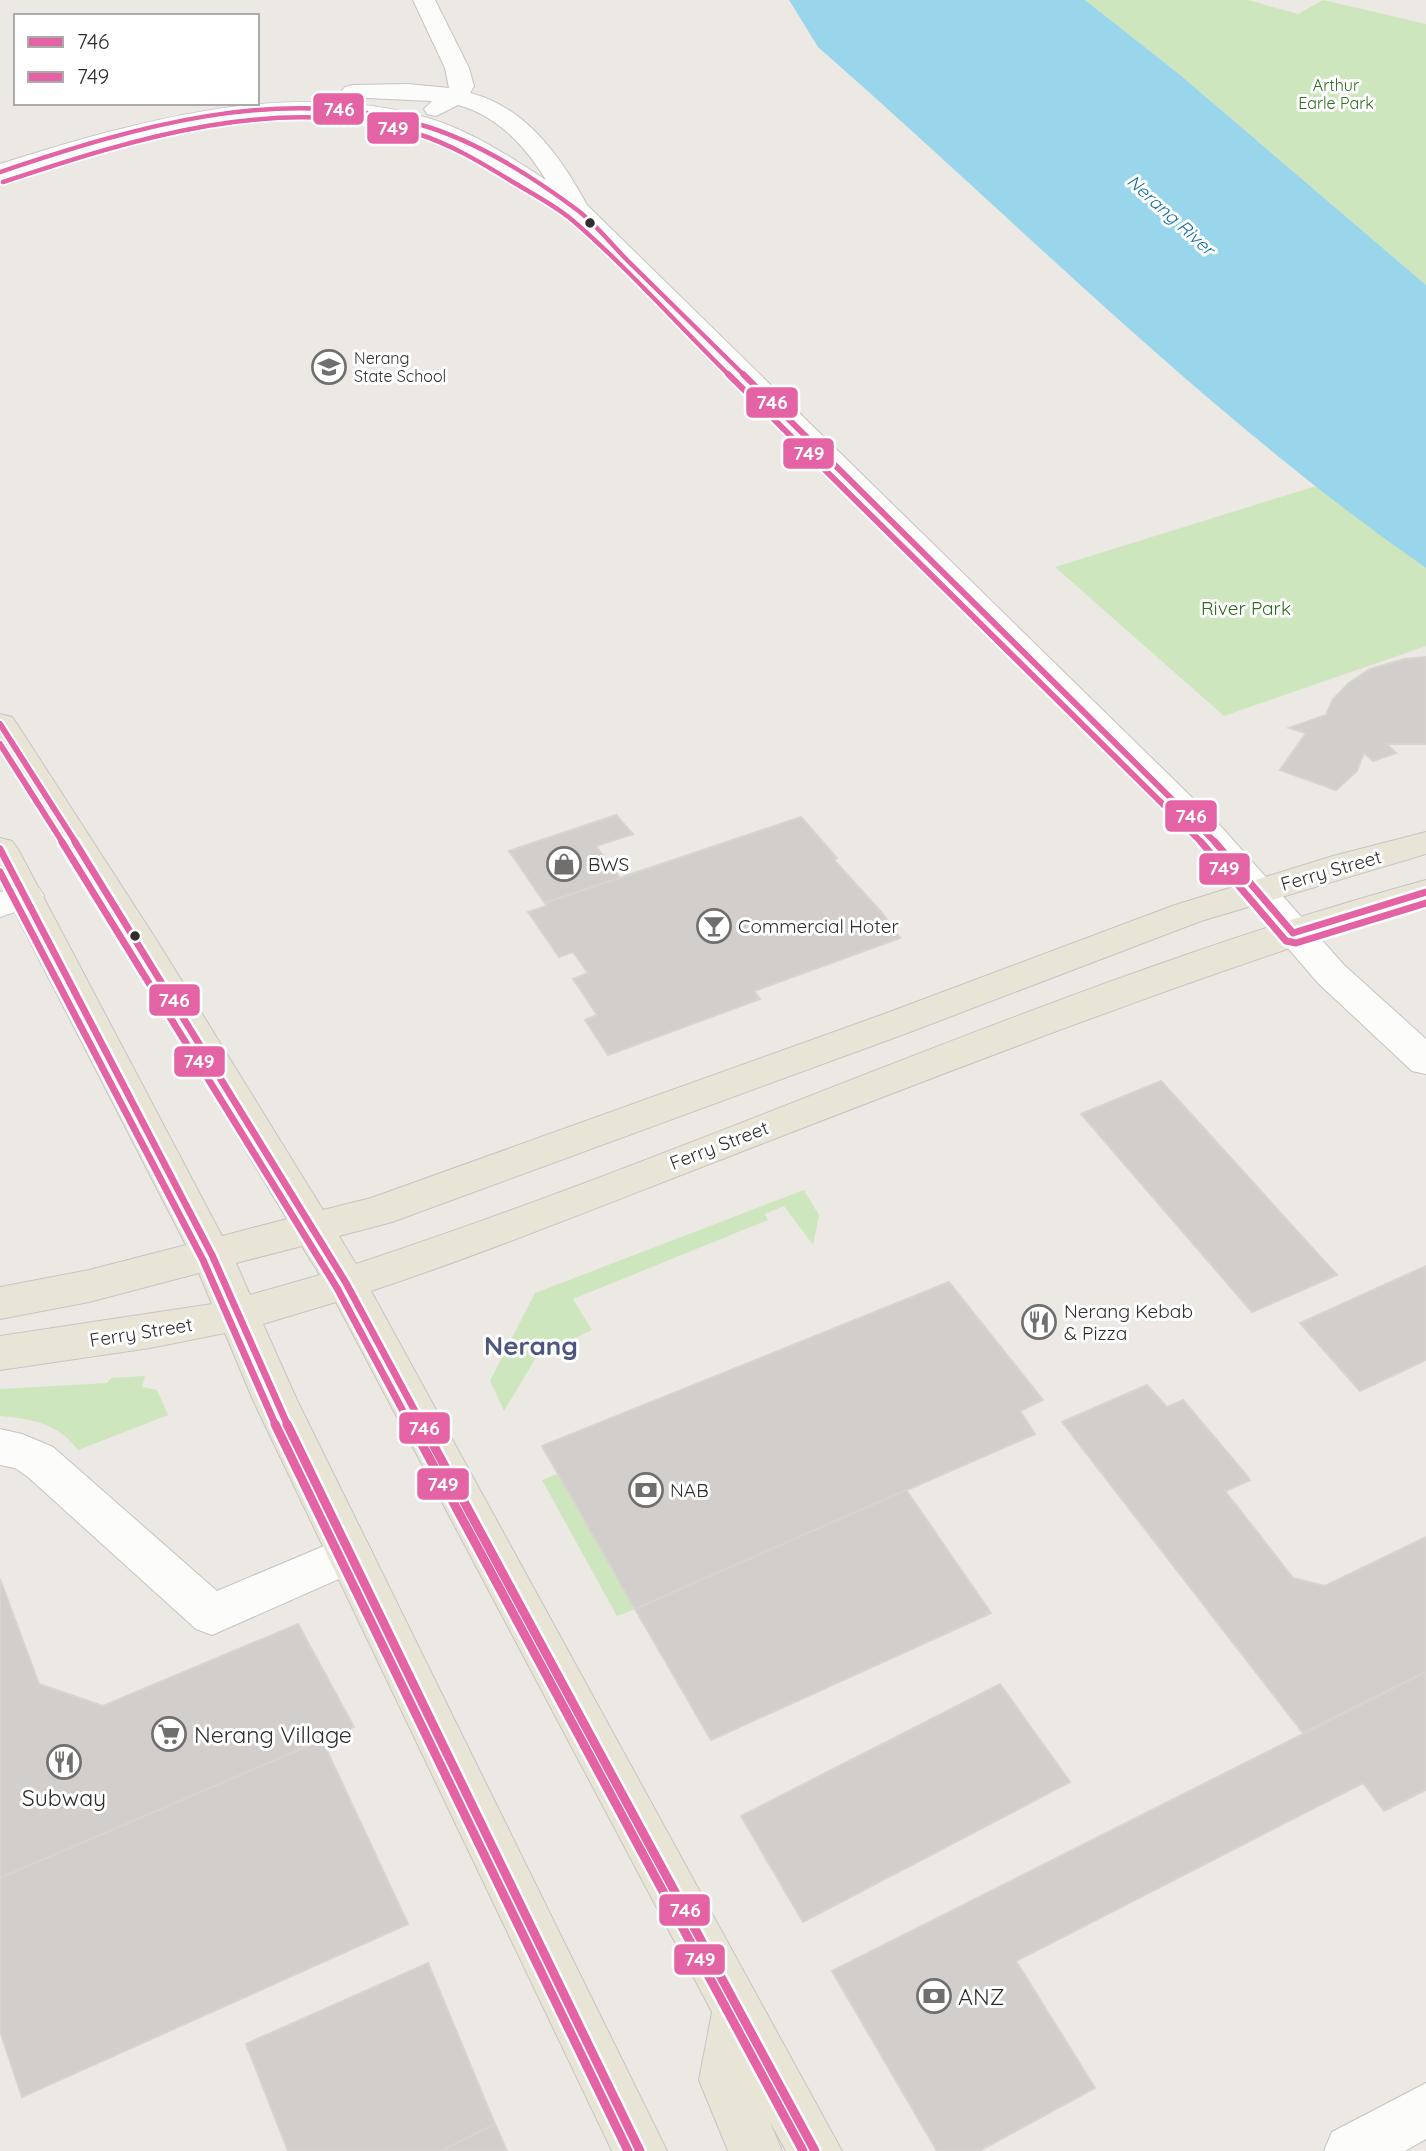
<svg xmlns="http://www.w3.org/2000/svg" width="1426" height="2151" font-family="Quicksand,sans-serif">
<style>
.green{fill:#cee6be}
.water{fill:#99d6ec}
.building{fill:#d1cecb;stroke:#d7d4d0;stroke-width:2}
.lines{fill:none;stroke-linecap:round;stroke-linejoin:round}
.minor-casing{stroke:#c5c4c5;stroke-width:2}
.major-casing{stroke:#c6c5c4;stroke-width:2}
.minor{fill:#fcfcfb;fill-rule:evenodd}
.major{fill:#e8e4d6;fill-rule:evenodd}
.bus-1-far3-casing{stroke:#fff;stroke-width:8}
.bus-1-far2-casing{stroke:#fff;stroke-width:10}
.bus-1-far1-casing{stroke:#fff;stroke-width:12}
.bus-1-casing{stroke:#fff;stroke-width:14}
.bus-2-far3-casing{stroke:#fff;stroke-width:8}
.bus-2-far2-casing{stroke:#fff;stroke-width:10}
.bus-2-far1-casing{stroke:#fff;stroke-width:12}
.bus-2-casing{stroke:#fff;stroke-width:14}
.bus-1-far3{stroke:#e463a4;stroke-width:4.5}
.bus-1-far2{stroke:#e463a4;stroke-width:6}
.bus-1-far1{stroke:#e463a4;stroke-width:7}
.bus-1{stroke:#e463a4;stroke-width:9}
.bus-2-far3{stroke:#e463a4;stroke-width:4.5}
.bus-2-far2{stroke:#e463a4;stroke-width:6}
.bus-2-far1{stroke:#e463a4;stroke-width:7}
.bus-2{stroke:#e463a4;stroke-width:9}
.bus-dot{fill:#2e2e2e;stroke:#fff;stroke-width:2.5}
.labels{text-anchor:middle;dominant-baseline:central;stroke-width:6;stroke-linejoin:round;paint-order:stroke}
.far-park-label{font-size:16px;fill:#2c6e1b;stroke:#fff}
.far-poi-label{font-size:16px;fill:#2e2e2e;stroke:#fff;text-anchor:start}
.far-water-label{font-size:18px;font-style:italic;fill:#0d6fa3;stroke:#fff}
.park-label{font-size:19px;fill:#2c6e1b;stroke:#fff}
.poi-label{font-size:19px;fill:#2e2e2e;stroke:#fff;text-anchor:start}
.street-label{font-size:19px;fill:#2e2e2e;stroke:#fff}
.near-poi-label{font-size:23px;fill:#2e2e2e;stroke:#fff;text-anchor:start}
.district-label{font-size:26px;font-weight:bold;fill:#4d5680;stroke:#fff}
.line-badge{stroke:#fff;stroke-width:2.5}
.badge-label{font-size:19px;text-anchor:middle;font-weight:bold;fill:#fff}
</style>
<rect width="100%" height="100%" fill="#ece8e4"/>
<g class="green">
<path d="M 1085,0 L 1248,0 L 1298,14 L 1323,0 L 1426,24 L 1426,285 L 1179,74 Z"/>
<path d="M 1316,486 L 1426,568 L 1426,646 L 1224,716 L 1055,567 Z"/>
<path d="M 804,1190 L 819,1215 L 813,1245 L 784,1206 L 765,1214 L 768,1220 L 573,1299 L 592,1330 L 537,1356 L 504,1411 L 490,1381 L 535,1293 Z"/>
<path d="M 145,1376 L 142,1387 L 157,1390 L 168,1415 L 78,1450 C 58,1423 32,1419 0,1416 L 0,1389 L 107,1383 L 111,1378 Z"/>
<path d="M 557,1474 L 635,1609 L 617,1616 L 542,1480 Z"/>
</g>
<path class="water" d="M 789,0 L 1085,0 L 1179,74 L 1426,285 L 1426,568 C 1206,415 1019,223 818,47 Z"/>
<g class="building">
<path d="M 1426,657 L 1426,744 L 1387,744 L 1396,753 L 1373,761 L 1364,753 L 1357,771 L 1336,790 L 1280,770 L 1306,733 L 1289,728 L 1326,715 L 1333,699 L 1349,683 L 1370,669 L 1405,659 Z"/>
<path d="M 616,815 L 633,834 L 596,846 L 620,878 L 545,903 L 509,851 Z"/>
<path d="M 801,817 L 837,858 L 834,860 L 883,914 L 900,938 L 754,991 L 760,999 L 608,1055 L 585,1020 L 597,1015 L 573,979 L 588,973 L 573,952 L 559,957 L 528,912 L 547,906 L 545,903 Z"/>
<path d="M 1161,1081 L 1337,1275 L 1252,1312 L 1081,1114 Z"/>
<path d="M 1426,1266 L 1426,1360 L 1360,1391 L 1300,1323 Z"/>
<path d="M 949,1282 L 1043,1400 L 1020,1411 L 1035,1434 L 635,1609 L 542,1446 Z"/>
<path d="M 1147,1385 L 1167,1407 L 1183,1400 L 1244,1472 L 1250,1480 L 1225,1491 L 1293,1578 L 1325,1586 L 1426,1537 L 1426,1672 L 1303,1733 L 1062,1422 Z"/>
<path d="M 906,1490 L 991,1613 L 711,1740 L 635,1609 Z"/>
<path d="M 0,1579 L 39,1684 L 103,1706 L 298,1624 L 354,1727 L 0,1878 Z"/>
<path d="M 1426,1672 L 1426,1790 L 1384,1811 L 1363,1783 L 1016,1961 L 1095,2088 L 979,2151 L 937,2151 L 832,1971 Z"/>
<path d="M 1000,1684 L 1070,1782 L 803,1922 L 741,1816 Z"/>
<path d="M 322,1740 L 408,1924 L 22,2097 L 0,2031 L 0,1878 Z"/>
<path d="M 428,1963 L 495,2124 L 441,2151 L 288,2151 L 246,2044 Z"/>
<path d="M 495,2124 L 507,2151 L 441,2151 Z"/>
</g>
<g class="lines">
<g class="minor-casing">
<g id="minor">
<path d="M 413,0 L 435,0 L 469,68 L 474,86 L 470,93 C 526,107 561,157 587,205 L 1217,822 L 1344,965 L 1426,1039 L 1426,1074 L 1412,1071 L 1318,983 L 1193,838 L 568,215 C 518,184 468,146 411,129 C 311,99 184,127 86,153 C 57,161 29,172 0,180 L 0,164 C 134,122 289,77 428,118 C 471,131 509,156 546,180 C 525,146 498,116 458,105 L 436,116 L 427,114 L 424,109 L 432,101 L 345,97 L 341,92 L 345,87 L 353,85 L 408,84 L 449,88 L 445,68 Z"/>
<path d="M 26,884 L 39,888 L 44,896 L 39,904 L 0,917 L 0,892 Z"/>
<path d="M 0,1429 L 22,1434 L 53,1447 L 217,1591 L 350,1535 L 366,1541 L 373,1554 L 366,1567 L 212,1635 L 196,1629 L 28,1477 L 15,1468 L 0,1465 Z"/>
<path d="M 1426,2083 L 1426,2139 L 1405,2151 L 1324,2151 L 1332,2132 Z"/>
</g>
</g>
<g class="major-casing">
<path id="major" d="M 0,714 L 12,717 L 17,724 L 159,944 L 323,1210 L 371,1198 L 884,1014 L 1175,905 L 1333,856 L 1426,832 L 1426,854 L 1201,921 L 910,1032 L 392,1222 L 339,1236 L 356,1264 C 716,1146 1060,980 1426,880 L 1426,904 C 1188,978 957,1068 725,1158 C 608,1203 491,1251 371,1291 L 842,2151 L 786,2151 L 770,2122 L 782,2151 L 728,2151 L 699,2080 L 712,2012 L 336,1302 L 263,1324 L 297,1400 L 667,2151 L 612,2151 L 253,1400 L 225,1333 L 150,1348 L 0,1370 L 0,1336 L 212,1304 L 199,1273 L 89,1302 L 0,1319 L 0,1287 L 89,1270 L 186,1245 L 0,883 L 0,838 L 12,841 L 18,849 L 222,1236 L 287,1219 L 130,957 L 0,750 ZM 302,1246 L 320,1275 L 250,1295 L 236,1263 Z"/>
</g>
<use href="#minor" class="minor"/>
<use href="#major" class="major"/>
<g class="bus-1-far3-casing">
<path id="bus-1-far3" d="M 0,172 C 134,127 278,84 418,124 C 473,139 530,175 576,209 C 595,223 611,244 628,261 C 667,299 706,338 745,376"/>
</g>
<g class="bus-1-far2-casing">
<g id="bus-1-far2">
<path d="M 743,374 L 1216,843"/>
<path d="M 0,724 L 76,843"/>
</g>
</g>
<g class="bus-1-far1-casing">
<g id="bus-1-far1">
<path d="M 75,842 L 346,1283 L 423,1426"/>
<path d="M 1215,842 L 1293,933 L 1426,892"/>
<path d="M 0,849 L 212,1255 L 288,1426"/>
</g>
</g>
<g class="bus-1-casing">
<g id="bus-1">
<path d="M 287,1424 L 640,2151"/>
<path d="M 422,1424 L 815,2151"/>
</g>
</g>
<g class="bus-2-far3-casing">
<path id="bus-2-far3" d="M 3,182 C 133,139 282,91 418,134 C 450,144 480,162 508,179 C 529,192 553,204 571,219 C 626,266 678,325 730,376"/>
</g>
<g class="bus-2-far2-casing">
<g id="bus-2-far2">
<path d="M 728,374 L 1202,843"/>
<path d="M 0,744 L 63,843"/>
</g>
</g>
<g class="bus-2-far1-casing">
<g id="bus-2-far1">
<path d="M 62,842 L 337,1288 L 411,1426"/>
<path d="M 1201,842 L 1286,941 L 1296,943 L 1426,903"/>
<path d="M 0,872 L 203,1260 L 276,1426"/>
</g>
</g>
<g class="bus-2-casing">
<g id="bus-2">
<path d="M 275,1424 L 628,2151"/>
<path d="M 411,1424 L 803,2151"/>
</g>
</g>
<use href="#bus-1-far3" class="bus-1-far3"/>
<use href="#bus-1-far2" class="bus-1-far2"/>
<use href="#bus-1-far1" class="bus-1-far1"/>
<use href="#bus-1" class="bus-1"/>
<use href="#bus-2-far3" class="bus-2-far3"/>
<use href="#bus-2-far2" class="bus-2-far2"/>
<use href="#bus-2-far1" class="bus-2-far1"/>
<use href="#bus-2" class="bus-2"/>
</g>
<defs>
<g id="school-ring" transform="scale(1.75)"><circle r="9.5" fill="#fff" stroke="#706f6e" stroke-width="1.5"/><path d="M0-5L7-2L0 1L-7-2ZM-4 1L0 2.5L4 1V4Q0 6-4 4Z" fill="#706f6e"/></g>
<g id="shop-ring" transform="scale(1.75)"><circle r="9.5" fill="#fff" stroke="#706f6e" stroke-width="1.5"/><path d="M-5-2.5h2.3a2.7 3.5 0 0 1 5.4 0H5L5.5 6h-11ZM-1.5-2.5h3a1.5 2.3 0 0 0-3 0Z" fill="#706f6e"/></g>
<g id="bar-ring" transform="scale(1.75)"><circle r="9.5" fill="#fff" stroke="#706f6e" stroke-width="1.5"/><path d="M-6-5H6L.8 .8V4.5H3.5V6h-7V4.5H-.8V.8Z" fill="#706f6e"/></g>
<g id="restaurant-ring" transform="scale(1.75)"><circle r="9.5" fill="#fff" stroke="#706f6e" stroke-width="1.5"/><path d="M-5-6h1v4h1v-4h1v4h1v-4h1v5L-1.5 .5V6h-2V.5L-5-1ZM5-6V6H3V1.5H1.5Q1.5-4 5-6Z" fill="#706f6e"/></g>
<g id="bank-ring" transform="scale(1.75)"><circle r="9.5" fill="#fff" stroke="#706f6e" stroke-width="1.5"/><path d="M-6-4H6V4H-6ZM0-2.3a2.3 2.3 0 1 0 0 4.6a2.3 2.3 0 1 0 0-4.6Z" fill="#706f6e"/></g>
<g id="supermarket-ring" transform="scale(1.75)"><circle r="9.5" fill="#fff" stroke="#706f6e" stroke-width="1.5"/><path d="M-6-5.5h2.5l.6 2H6L4.5 2H-2.5L-4.4-4H-6ZM-1.5 3.2a1.3 1.3 0 1 0 .1 0ZM3 3.2a1.3 1.3 0 1 0 .1 0Z" fill="#706f6e"/></g>
</defs>
<g fill-rule="evenodd">
<use href="#school-ring" x="329" y="367"/>
<use href="#shop-ring" x="564" y="864"/>
<use href="#bar-ring" x="714" y="926"/>
<use href="#restaurant-ring" x="1039" y="1322"/>
<use href="#bank-ring" x="646" y="1490"/>
<use href="#supermarket-ring" x="169" y="1734"/>
<use href="#restaurant-ring" x="64" y="1762"/>
<use href="#bank-ring" x="934" y="1996"/>
</g>
<g class="bus-dot">
<circle cx="590" cy="223" r="6"/>
<circle cx="135" cy="936" r="6"/>
</g>
<g class="labels">
<g class="far-park-label">
<text x="1336" y="85">Arthur<tspan x="1336" dy="18">Earle Park</tspan></text>
</g>
<g class="far-poi-label">
<text x="354" y="358">Nerang<tspan x="354" dy="18">State School</tspan></text>
</g>
<g class="far-water-label">
<text transform="translate(1171 215) rotate(42)">Nerang River</text>
</g>
<g class="park-label">
<text x="1246" y="608">River Park</text>
</g>
<g class="poi-label">
<text x="588" y="864">BWS</text>
<text x="738" y="926">Commercial Hoter</text>
<text x="1064" y="1311">Nerang Kebab<tspan x="1064" dy="22">&amp; Pizza</tspan></text>
<text x="670" y="1490">NAB</text>
</g>
<g class="street-label">
<text transform="translate(1331 870) rotate(-16)">Ferry Street</text>
<text transform="translate(719 1145) rotate(-21)">Ferry Street</text>
<text transform="translate(141 1332) rotate(-9)">Ferry Street</text>
</g>
<g class="near-poi-label">
<text x="194" y="1734">Nerang Village</text>
<text x="64" y="1797" text-anchor="middle">Subway</text>
<text x="958" y="1996">ANZ</text>
</g>
<g class="district-label">
<text x="531" y="1345">Nerang</text>
</g>
</g>
<g class="line-badge">
<rect x="312" y="92" width="53" height="34" rx="7" fill="#e463a4"/>
<rect x="366" y="111" width="54" height="34" rx="7" fill="#e463a4"/>
<rect x="745" y="386" width="54" height="33" rx="7" fill="#e463a4"/>
<rect x="782" y="437" width="53" height="33" rx="7" fill="#e463a4"/>
<rect x="1164" y="799" width="54" height="34" rx="7" fill="#e463a4"/>
<rect x="1198" y="852" width="53" height="34" rx="7" fill="#e463a4"/>
<rect x="148" y="983" width="53" height="34" rx="7" fill="#e463a4"/>
<rect x="173" y="1045" width="53" height="33" rx="7" fill="#e463a4"/>
<rect x="398" y="1411" width="53" height="34" rx="7" fill="#e463a4"/>
<rect x="416" y="1467" width="54" height="34" rx="7" fill="#e463a4"/>
<rect x="658" y="1893" width="53" height="34" rx="7" fill="#e463a4"/>
<rect x="673" y="1943" width="53" height="33" rx="7" fill="#e463a4"/>
</g>
<g class="badge-label">
<text x="339" y="116">746</text>
<text x="393" y="135">749</text>
<text x="772" y="409">746</text>
<text x="809" y="460">749</text>
<text x="1191" y="823">746</text>
<text x="1224" y="875">749</text>
<text x="174" y="1007">746</text>
<text x="199" y="1068">749</text>
<text x="424" y="1435">746</text>
<text x="443" y="1491">749</text>
<text x="685" y="1917">746</text>
<text x="700" y="1966">749</text>
</g>
<rect x="14" y="14" width="245" height="91" fill="#ffffff" stroke="#ababab" stroke-width="2"/>
<rect x="28" y="37" width="35" height="10" fill="#e463a4" stroke="#ababab" stroke-width="2"/>
<text x="77" y="49" font-size="21" fill="#2e2e2e">746</text>
<rect x="28" y="72" width="35" height="10" fill="#e463a4" stroke="#ababab" stroke-width="2"/>
<text x="77" y="84" font-size="21" fill="#2e2e2e">749</text>
</svg>
